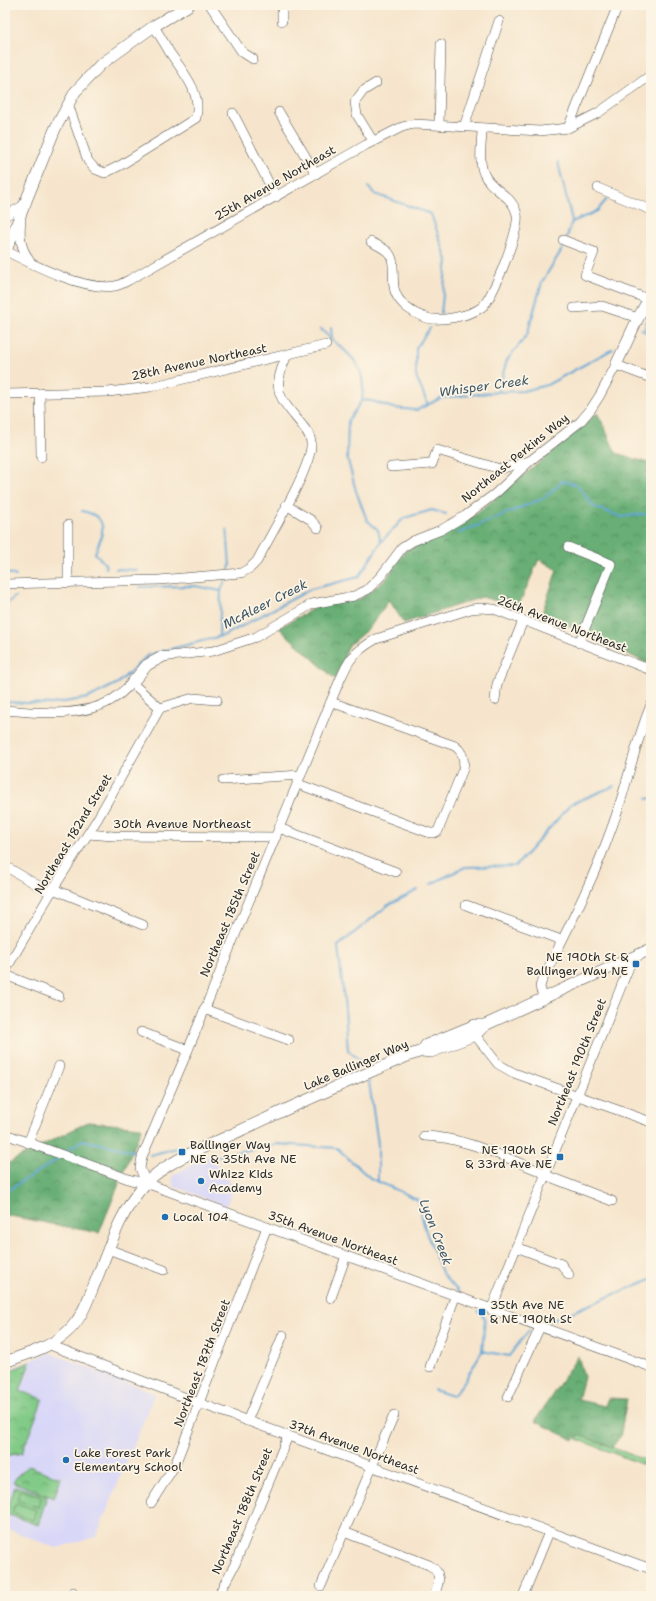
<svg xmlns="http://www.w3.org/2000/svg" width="656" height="1601" font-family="'Shantell Sans',sans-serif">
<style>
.built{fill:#d8d7f8}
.forest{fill:url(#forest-crowns);stroke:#4a6c50}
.park{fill:url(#park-crowns);stroke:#567a59}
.pitch{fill:#81ca87;stroke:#567a59}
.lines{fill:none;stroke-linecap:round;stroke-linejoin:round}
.stream{stroke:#60a6d6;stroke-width:2}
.minor-casing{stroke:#494743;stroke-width:10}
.major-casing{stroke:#494743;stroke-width:12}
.minor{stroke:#fff;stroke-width:9}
.major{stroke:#fff;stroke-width:11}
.poi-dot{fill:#1f6fb2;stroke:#fcf5e5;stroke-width:1.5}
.labels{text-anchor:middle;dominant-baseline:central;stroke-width:3.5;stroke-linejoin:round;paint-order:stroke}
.street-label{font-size:12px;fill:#2b2b2b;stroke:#fcf5e5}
.poi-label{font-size:12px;fill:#2b2b2b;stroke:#fcf5e5;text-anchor:start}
.water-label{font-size:13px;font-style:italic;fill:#3e5667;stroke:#fcf5e5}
</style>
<defs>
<pattern id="forest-crowns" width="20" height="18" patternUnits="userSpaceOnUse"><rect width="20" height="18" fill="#68ae74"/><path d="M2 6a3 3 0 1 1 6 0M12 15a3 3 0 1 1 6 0" fill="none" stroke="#568e5f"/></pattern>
<pattern id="park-crowns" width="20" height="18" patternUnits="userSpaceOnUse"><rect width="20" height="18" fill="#81ca87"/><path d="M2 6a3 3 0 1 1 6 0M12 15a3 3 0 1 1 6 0" fill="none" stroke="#6aa46f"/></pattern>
</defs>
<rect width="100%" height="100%" fill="#fcf5e5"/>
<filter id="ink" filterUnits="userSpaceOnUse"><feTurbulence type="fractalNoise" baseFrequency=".025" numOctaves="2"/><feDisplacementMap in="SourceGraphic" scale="8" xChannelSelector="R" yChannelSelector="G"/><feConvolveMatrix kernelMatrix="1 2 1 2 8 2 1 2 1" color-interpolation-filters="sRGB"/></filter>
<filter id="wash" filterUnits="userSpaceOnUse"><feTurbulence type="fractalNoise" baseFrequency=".012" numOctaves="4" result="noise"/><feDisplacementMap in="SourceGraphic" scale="16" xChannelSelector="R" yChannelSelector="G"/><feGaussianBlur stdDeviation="0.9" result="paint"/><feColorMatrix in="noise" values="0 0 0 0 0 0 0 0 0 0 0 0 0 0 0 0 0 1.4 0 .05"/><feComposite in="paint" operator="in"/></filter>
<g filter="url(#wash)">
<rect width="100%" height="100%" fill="#f6e5cc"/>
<g class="built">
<path d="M 209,1155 L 234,1187 L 226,1206 L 173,1186 L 172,1176 Z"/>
<path d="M 50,1353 L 155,1393 L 96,1537 L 56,1548 L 5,1528 L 5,1371 Z"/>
</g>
<g class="forest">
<path d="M 597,413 L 601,420 L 616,453 L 651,464 L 651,665 L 542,613 L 557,570 L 539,559 L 518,607 L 482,597 L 404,623 L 389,600 L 370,627 L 349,645 L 335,679 L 279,628 L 318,606 L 360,599 L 385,580 L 405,551 L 472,517 L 566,441 Z"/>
<path d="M 88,1122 L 142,1127 L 99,1233 L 5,1215 L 5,1165 L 31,1151 Z"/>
<path d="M 578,1356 L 584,1377 L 578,1400 L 605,1406 L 608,1398 L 627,1399 L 620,1437 L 612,1447 L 579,1435 L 574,1440 L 535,1421 Z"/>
</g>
<g class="park">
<path d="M 30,1362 L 20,1391 L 43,1399 L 22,1453 L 5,1456 L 5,1373 Z"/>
<path d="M 579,1435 L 651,1462 L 651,1468 L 577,1439 Z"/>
<path d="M 29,1466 L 61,1478 L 54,1498 L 13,1482 L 19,1474 Z"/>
<path d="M 15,1486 L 47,1496 L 38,1525 L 6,1514 Z"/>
</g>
<g class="pitch">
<path d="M 20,1490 L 41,1497 L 38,1507 L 17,1500 Z"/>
<path d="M 16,1503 L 36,1510 L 33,1520 L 12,1513 Z"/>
</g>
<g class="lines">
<g class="stream">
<path d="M 558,162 L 572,221 L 567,237"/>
<path d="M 368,187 L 375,194 L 431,214 L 447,260 L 441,313"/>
<path d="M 572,222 L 597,211 L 607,199"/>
<path d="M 331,327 L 332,340"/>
<path d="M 321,329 C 346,355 368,359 362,400"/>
<path d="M 641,329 L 651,336"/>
<path d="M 644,331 L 647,317 L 651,311"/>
<path d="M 498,392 L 507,360 L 527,335 L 542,282 L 564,246"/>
<path d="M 428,405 L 416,376 L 416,348 L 430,328"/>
<path d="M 82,511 C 87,512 93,514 97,517 C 108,526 99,543 95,553 L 105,564 L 106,568"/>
<path d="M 227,529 L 230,566 L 229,569"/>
<path d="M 459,533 L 544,498 L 563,481 L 577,485 L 594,507 L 621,517 L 651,513"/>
<path d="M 381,542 L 378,530 L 367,520 L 356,491 L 347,457 L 348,421 L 362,400 L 372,401 L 393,408 L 417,410 L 441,398 L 498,392 L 523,391 L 547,385 L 613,349"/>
<path d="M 116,569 L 137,570"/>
<path d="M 5,572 L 16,576"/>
<path d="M 140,587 L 195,586 L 221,591"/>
<path d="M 5,605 L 16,596"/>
<path d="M 219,636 L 221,591 L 225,580"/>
<path d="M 5,702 L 52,704 L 88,698 L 118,683 L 148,655 L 225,635 L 311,589 L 359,577 L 381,542 L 404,518 L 432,510 L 446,514"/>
<path d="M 647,799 L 651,798"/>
<path d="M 431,884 L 465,867 L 516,866 L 571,804 L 614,786"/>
<path d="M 366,1066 L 348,1050 L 345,1009 L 338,946 L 387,906 L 418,890"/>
<path d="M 369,1082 L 378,1144 L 378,1182"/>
<path d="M 67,1151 L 82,1140 L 129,1150 L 138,1154"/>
<path d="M 150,1155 L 177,1148"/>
<path d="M 214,1157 L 277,1144 L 337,1148 L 370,1178 L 417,1199 L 426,1232 L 443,1275 L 458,1291"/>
<path d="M 5,1192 L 57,1160"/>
<path d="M 478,1311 L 485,1318 L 482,1351 L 509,1356 L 529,1330"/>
<path d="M 548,1322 L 651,1279"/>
<path d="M 434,1390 L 453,1396 L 466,1379 L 482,1351"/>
</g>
</g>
</g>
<g filter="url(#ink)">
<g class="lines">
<g class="minor-casing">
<g id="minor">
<path d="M 210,5 L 242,52 L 253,59"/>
<path d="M 282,21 L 282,5"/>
<path d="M 68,104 L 88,161 L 95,169 L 105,173 L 121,165 L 196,118 C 202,93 184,73 170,53 C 165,44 159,35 154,26"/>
<path d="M 279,112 L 316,174"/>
<path d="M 233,113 L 276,197"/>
<path d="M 439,125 L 441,44"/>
<path d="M 464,127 L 499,21"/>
<path d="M 568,128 L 618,5"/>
<path d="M 373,141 L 357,115 L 355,102 L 363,91 L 376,83"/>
<path d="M 598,188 L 651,210"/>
<path d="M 5,216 L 26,204"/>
<path d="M 21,219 C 19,237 20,246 30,262"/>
<path d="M 563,240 L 594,252 L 585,275 L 648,299"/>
<path d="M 371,242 C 377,245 384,248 389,253 C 392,257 393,263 393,267 C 394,276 392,286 396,294 C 401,305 413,313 424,317 C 438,323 470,316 482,307 C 493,298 520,229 517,215 C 513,194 491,191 484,174 C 478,161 482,142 482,129"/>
<path d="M 6,251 C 34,265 84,291 115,286 C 120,285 125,282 129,280 L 366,145 L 402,127 L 414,124 L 540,131 L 568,128 L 598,113 L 651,75"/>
<path d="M 574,308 L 602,306 L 638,318"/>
<path d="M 40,393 L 41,457"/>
<path d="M 5,394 L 108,392 L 150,387 L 326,345"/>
<path d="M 391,467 L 432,464 L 437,450 L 500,469 L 529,461"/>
<path d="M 286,505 L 311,520 L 318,528"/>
<path d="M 568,547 L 611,564 L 579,643"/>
<path d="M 68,583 L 68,525"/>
<path d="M 5,584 L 159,580 L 241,573 L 250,568 L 257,561 C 269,537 313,466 311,443 C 311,436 306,430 302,425 C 278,395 271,392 287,355"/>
<path d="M 162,657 L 213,651 L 256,637 L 312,604 L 354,596 L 367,590 L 381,576 L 402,548 L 413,541 L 441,530 L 465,516 L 496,493 L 531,460 L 580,422 L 591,409 L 600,395 L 616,365 L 651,378"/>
<path d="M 495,700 L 497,684 L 523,621"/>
<path d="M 160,708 L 193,698 L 217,700"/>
<path d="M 5,710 C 38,713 88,718 116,697 C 122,693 127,687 132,683 L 160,708"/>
<path d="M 223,780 L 301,775"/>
<path d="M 298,784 L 430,833 L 434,833 L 438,831 L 463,769 C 465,759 463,752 455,746 L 331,702"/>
<path d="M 279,828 L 396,872"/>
<path d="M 88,834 L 113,836 L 276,837"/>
<path d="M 5,866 L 51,893"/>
<path d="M 53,889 L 143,925"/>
<path d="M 466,905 L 561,940"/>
<path d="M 5,971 L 53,889 L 98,818 L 160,708"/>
<path d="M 5,973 L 8,976 L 59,996"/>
<path d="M 543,997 L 540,987 L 541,983 C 566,932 593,881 612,827 C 627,787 634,745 651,705"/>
<path d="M 204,1009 L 289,1040"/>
<path d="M 141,1032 L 188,1050"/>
<path d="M 475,1035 L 498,1064 L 514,1073 L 651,1122"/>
<path d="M 5,1134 L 131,1180 L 146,1183 C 315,1244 483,1306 651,1367"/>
<path d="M 424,1136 C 464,1137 503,1157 540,1171 L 545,1175 L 612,1201"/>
<path d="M 28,1143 L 59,1066"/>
<path d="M 146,1183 L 140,1168 L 142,1157 L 188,1050 L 336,689 C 348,662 349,655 376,639 L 471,609 L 481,608 L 494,609 L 651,670"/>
<path d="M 516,1247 L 561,1264 L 569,1275"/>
<path d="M 108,1249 L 164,1270"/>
<path d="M 331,1298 L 346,1256"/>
<path d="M 491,1310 L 633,957"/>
<path d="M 50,1345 L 199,1403 L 651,1569"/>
<path d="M 430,1367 L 455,1297"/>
<path d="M 508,1397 L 540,1327"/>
<path d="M 247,1421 L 283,1335"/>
<path d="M 151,1503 L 175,1465 L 267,1227"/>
<path d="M 344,1532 L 429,1565 C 443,1573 439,1583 434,1596"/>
<path d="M 321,1586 L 394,1415"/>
<path d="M 71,1596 L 73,1592"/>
<path d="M 218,1596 L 235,1564 L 288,1436"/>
<path d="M 523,1596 L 549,1532"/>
</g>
</g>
<g class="major-casing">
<g id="major">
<path d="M 5,253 L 55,129 L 75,92 L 100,65 L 154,26 L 189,5"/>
<path d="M 616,365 L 638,318 L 651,295"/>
<path d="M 132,683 L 147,665 L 162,657"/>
<path d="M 422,1051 L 426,1045 L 475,1025 L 485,1025 L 651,949"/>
<path d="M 5,1362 C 26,1354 50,1348 67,1332 C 81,1320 87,1302 94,1285 C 108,1252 120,1210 146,1183 C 167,1161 205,1147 233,1134 C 291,1107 350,1080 410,1055 L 422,1051 L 431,1052 L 475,1035 L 485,1025"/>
</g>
</g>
<use href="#minor" class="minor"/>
<use href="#major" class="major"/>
</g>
</g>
<g class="poi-dot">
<rect x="632" y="960" width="8" height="8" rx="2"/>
<rect x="178" y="1148" width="8" height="8" rx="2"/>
<rect x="556" y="1153" width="8" height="8" rx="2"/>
<circle cx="201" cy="1181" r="4"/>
<circle cx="165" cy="1217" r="4"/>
<rect x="478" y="1308" width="8" height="8" rx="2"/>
<circle cx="66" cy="1460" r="4"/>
</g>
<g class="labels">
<g class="street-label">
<text transform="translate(275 183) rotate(-30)">25th Avenue Northeast</text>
<text transform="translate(199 362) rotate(-12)">28th Avenue Northeast</text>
<text transform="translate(515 458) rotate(-39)">Northeast Perkins Way</text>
<text transform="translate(562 624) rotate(21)">26th Avenue Northeast</text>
<text x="182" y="824">30th Avenue Northeast</text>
<text transform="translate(73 834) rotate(-59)">Northeast 182nd Street</text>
<text transform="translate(230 914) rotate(-67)">Northeast 185th Street</text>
<text transform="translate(577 1062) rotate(-68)">Northeast 190th Street</text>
<text transform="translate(356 1065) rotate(-23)">Lake Ballinger Way</text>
<text transform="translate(333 1238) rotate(20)">35th Avenue Northeast</text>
<text transform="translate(202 1363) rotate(-69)">Northeast 187th Street</text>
<text transform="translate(354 1447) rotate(20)">37th Avenue Northeast</text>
<text transform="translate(242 1511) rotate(-67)">Northeast 188th Street</text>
</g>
<g class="poi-label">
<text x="628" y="957" text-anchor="end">NE 190th St &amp;<tspan x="628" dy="14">Ballinger Way NE</tspan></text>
<text x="190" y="1145">Ballinger Way<tspan x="190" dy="14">NE &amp; 35th Ave NE</tspan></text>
<text x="552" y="1150" text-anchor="end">NE 190th St<tspan x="552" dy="14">&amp; 33rd Ave NE</tspan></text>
<text x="209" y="1174">Whizz Kids<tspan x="209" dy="14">Academy</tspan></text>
<text x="173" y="1217">Local 104</text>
<text x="490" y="1305">35th Ave NE<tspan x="490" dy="14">&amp; NE 190th St</tspan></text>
<text x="74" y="1453">Lake Forest Park<tspan x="74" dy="14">Elementary School</tspan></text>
</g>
<g class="water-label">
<text transform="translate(484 386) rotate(-8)">Whisper Creek</text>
<text transform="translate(265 604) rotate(-27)">McAleer Creek</text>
<text transform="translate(436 1232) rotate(69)">Lyon Creek</text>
</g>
</g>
<rect width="656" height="1601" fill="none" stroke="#fcf5e5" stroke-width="20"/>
</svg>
